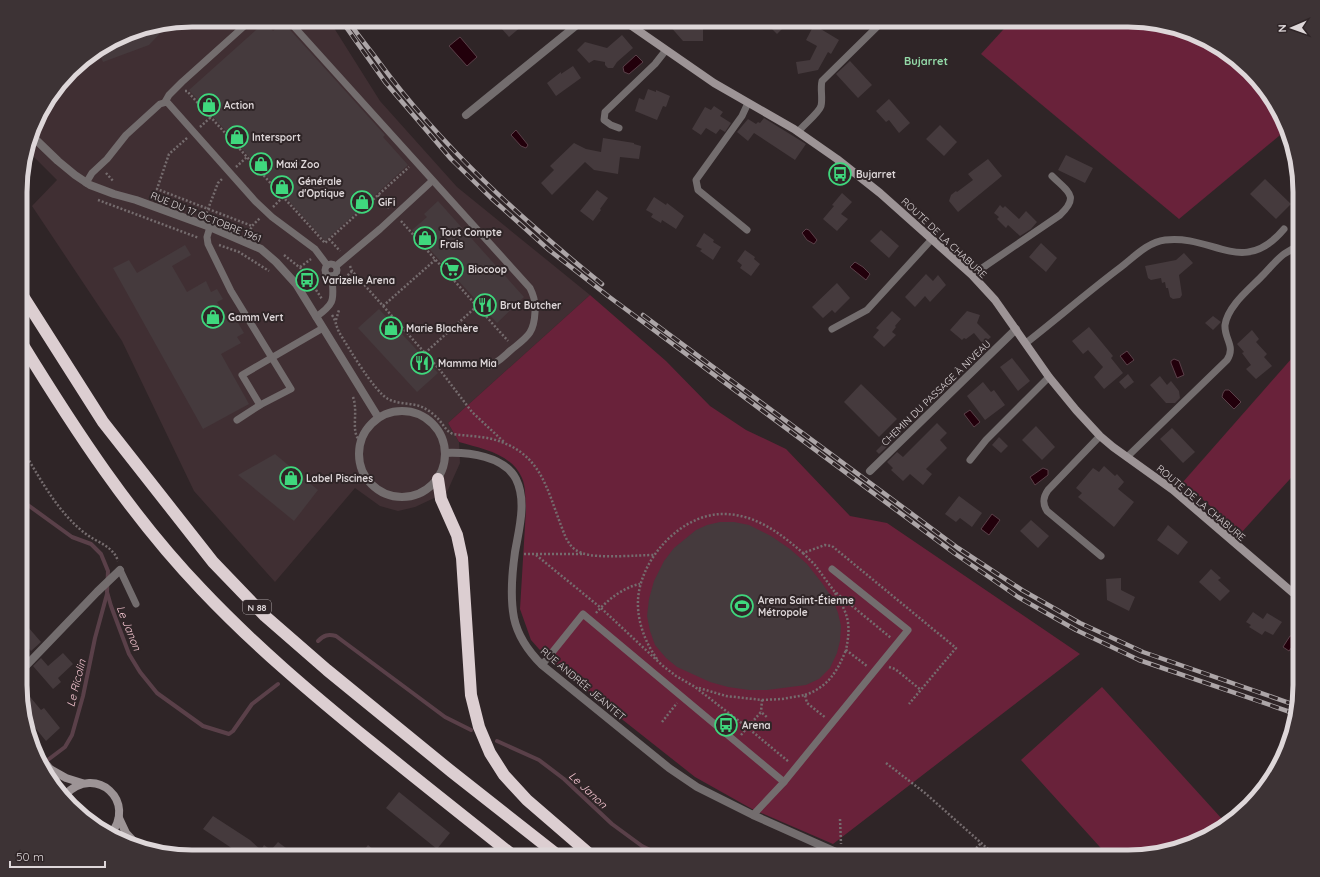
<svg xmlns="http://www.w3.org/2000/svg" width="1320" height="877" font-family="Quicksand,sans-serif">
<style>
.built{fill:#402f33}
.green{fill:#69223a}
.water{fill:#22000b;stroke:#5a4049}
.lines{fill:none;stroke-linecap:round;stroke-linejoin:round}
.stream{stroke:#5a4049;stroke-width:4}
.building{fill:#453a3d}
.path{stroke:#756c6e;stroke-width:2.5;stroke-dasharray:2 2;stroke-linecap:butt}
.lane{stroke:#736d6e;stroke-width:7}
.street{stroke:#736d6e;stroke-width:8}
.secondary{stroke:#9d9496;stroke-width:8}
.highway{stroke:#dcced1;stroke-width:12}
.rail-casing{stroke:#aca5a7;stroke-width:4.5}
.rail{stroke:#2f2527;stroke-width:3;stroke-dasharray:9;stroke-linecap:butt}
.labels{text-anchor:middle;dominant-baseline:central;stroke-width:4;stroke-linejoin:round;paint-order:stroke}
.shield{fill:#2f2527;stroke:#aaa2a4;stroke-width:1}
.shield-label{font-size:9px;font-weight:bold;fill:#ded7d9}
.poi-label{font-size:10px;font-weight:bold;fill:#ded7d9;stroke:#2f2527;text-anchor:start}
.street-label{font-size:10px;fill:#ded7d9;stroke:#2f2527}
.neighbourhood-label{font-size:11px;font-weight:bold;fill:#94daa8;stroke:#2f2527}
.water-label{font-size:11px;font-style:italic;fill:#fac9d5;stroke:#2f2527}
.rim{fill:none;stroke:#ded7d9;stroke-width:5}
</style>
<rect width="100%" height="100%" fill="#2f2527"/>
<path class="built" d="M 192,20 L 329,20 L 380,101 L 457,187 L 590,295 L 448,423 L 459,442 L 460,463 L 447,492 L 415,507 L 398,511 L 380,506 L 355,488 L 275,582 L 194,491 L 122,341 L 32,206 L 57,180 L 27,150 L 38,115 L 78,63 L 126,33 Z"/>
<g class="green">
<path d="M 1012,20 L 1129,20 L 1183,29 L 1224,49 L 1277,106 L 1285,131 L 1179,219 L 981,54 Z"/>
<path d="M 590,295 L 666,361 L 710,406 L 746,430 L 786,449 L 850,516 L 887,523 L 1080,654 L 833,844 L 752,809 L 695,777 L 566,675 L 539,649 L 531,640 L 520,609 L 526,509 C 525,499 526,487 522,478 C 511,453 482,449 459,442 L 448,423 Z"/>
<path d="M 1300,349 L 1300,468 L 1241,533 L 1183,482 Z"/>
<path d="M 1102,687 L 1222,819 L 1201,838 L 1139,857 L 1109,857 L 1021,760 Z"/>
</g>
<g class="water">
<path d="M 460,37 L 477,57 L 467,66 L 449,46 Z"/>
<path d="M 636,55 L 643,62 L 629,74 L 624,72 L 623,67 Z"/>
<path d="M 516,130 L 528,145 L 526,148 L 521,146 L 511,135 Z"/>
<path d="M 806,229 L 809,230 L 817,240 L 814,244 L 807,240 L 802,233 Z"/>
<path d="M 855,262 L 863,267 L 870,274 L 866,280 L 850,267 Z"/>
<path d="M 1127,351 L 1134,360 L 1127,365 L 1120,356 Z"/>
<path d="M 1174,359 L 1179,361 L 1184,375 L 1177,378 L 1171,363 L 1171,361 Z"/>
<path d="M 1225,390 L 1229,390 L 1241,402 L 1234,409 L 1222,397 L 1223,393 Z"/>
<path d="M 970,410 L 980,422 L 974,427 L 964,414 Z"/>
<path d="M 1043,468 L 1048,470 L 1048,475 L 1035,485 L 1030,477 Z"/>
<path d="M 992,514 L 1000,520 L 989,535 L 981,529 Z"/>
<path d="M 1290,636 L 1295,636 L 1297,640 L 1289,651 L 1283,647 Z"/>
</g>
<g class="lines">
<g class="stream">
<path d="M 21,500 L 72,537 L 91,544 L 101,554 L 108,571 L 107,592 L 111,606 L 129,654 L 140,672 L 157,693 L 203,726 L 229,734 L 233,731 L 252,704 L 278,684"/>
<path d="M 318,641 C 324,635 328,634 336,636 L 445,717 L 471,730"/>
<path d="M 497,741 L 539,760 L 564,779 L 612,824 L 642,846 L 664,857"/>
<path d="M 41,765 L 65,747 L 72,735 L 83,696 L 95,638 L 107,594"/>
</g>
</g>
<g class="building">
<path d="M 494,20 L 529,20 L 509,37 Z"/>
<path d="M 674,20 L 684,20 L 690,26 L 703,27 L 703,41 L 683,41 L 669,25 Z"/>
<path d="M 763,20 L 791,20 L 777,34 Z"/>
<path d="M 265,22 L 273,31 L 283,22 L 385,135 L 383,137 L 408,165 L 325,241 L 189,90 Z"/>
<path d="M 168,25 L 149,45 L 103,62 L 98,50 L 126,33 Z"/>
<path d="M 814,25 L 839,40 L 831,54 L 828,52 L 818,70 L 798,74 L 796,62 L 810,60 L 817,46 L 806,40 Z"/>
<path d="M 622,35 L 633,48 L 617,62 L 613,68 L 608,68 L 605,65 L 605,62 L 594,60 L 589,63 L 577,50 L 585,42 L 607,48 Z"/>
<path d="M 850,61 L 872,85 L 858,98 L 836,74 Z"/>
<path d="M 573,66 L 581,78 L 556,96 L 547,83 L 561,72 L 561,74 Z"/>
<path d="M 648,89 L 656,92 L 656,90 L 670,96 L 666,107 L 663,106 L 657,120 L 635,111 L 639,98 L 644,100 Z"/>
<path d="M 889,99 L 910,123 L 899,133 L 889,120 L 886,122 L 876,111 Z"/>
<path d="M 714,106 L 723,112 L 720,116 L 731,123 L 725,132 L 720,129 L 716,134 L 706,128 L 701,135 L 692,129 L 705,107 L 711,110 Z"/>
<path d="M 764,118 L 806,144 L 795,160 L 754,133 L 748,141 L 737,132 L 748,119 L 756,124 L 758,122 L 760,123 Z"/>
<path d="M 940,125 L 957,142 L 944,156 L 926,139 Z"/>
<path d="M 603,138 L 634,143 L 634,144 L 641,146 L 639,159 L 620,157 L 618,174 L 594,170 L 585,162 L 552,195 L 541,183 L 554,170 L 550,166 L 574,143 L 586,149 L 601,152 Z"/>
<path d="M 1066,155 L 1093,168 L 1085,183 L 1058,170 Z"/>
<path d="M 988,159 L 1002,176 L 958,212 L 949,201 L 951,195 L 956,191 L 957,192 L 973,180 L 968,174 Z"/>
<path d="M 1265,179 L 1291,204 L 1276,219 L 1250,194 Z"/>
<path d="M 597,190 L 608,198 L 600,209 L 601,210 L 593,221 L 580,211 Z"/>
<path d="M 842,193 L 852,202 L 841,214 L 848,219 L 837,231 L 823,219 L 834,206 L 832,205 Z"/>
<path d="M 654,197 L 666,205 L 667,203 L 684,216 L 676,229 L 662,220 L 661,223 L 651,217 L 653,214 L 646,210 Z"/>
<path d="M 438,201 L 524,297 L 497,323 L 412,230 L 427,217 L 424,214 Z"/>
<path d="M 1000,205 L 1003,208 L 1005,206 L 1019,219 L 1026,211 L 1037,222 L 1031,229 L 1020,236 L 1008,225 L 1006,228 L 997,219 L 999,217 L 994,213 Z"/>
<path d="M 881,230 L 899,246 L 889,258 L 870,241 Z"/>
<path d="M 704,233 L 714,240 L 713,242 L 721,247 L 713,260 L 700,251 L 702,249 L 696,246 Z"/>
<path d="M 1041,243 L 1057,258 L 1046,272 L 1029,257 Z"/>
<path d="M 185,245 L 191,255 L 172,266 L 187,292 L 206,281 L 211,292 L 217,289 L 223,299 L 217,302 L 228,320 L 234,316 L 244,333 L 237,337 L 241,343 L 221,354 L 249,404 L 203,429 L 113,268 L 129,260 L 137,273 Z"/>
<path d="M 745,250 L 755,257 L 754,259 L 760,264 L 751,276 L 740,268 L 742,265 L 737,261 Z"/>
<path d="M 1184,253 L 1193,263 L 1179,275 L 1182,295 L 1180,298 L 1173,299 L 1170,297 L 1168,288 L 1166,288 L 1165,282 L 1162,283 L 1161,278 L 1151,280 L 1148,278 L 1145,266 L 1176,260 Z"/>
<path d="M 926,274 L 933,281 L 938,275 L 946,285 L 930,302 L 925,296 L 915,307 L 905,297 Z"/>
<path d="M 837,283 L 850,298 L 835,313 L 832,310 L 823,318 L 812,307 Z"/>
<path d="M 379,309 L 438,373 L 417,392 L 358,328 Z"/>
<path d="M 892,311 L 901,319 L 895,326 L 896,327 L 892,332 L 896,335 L 884,347 L 873,337 L 879,330 L 876,328 Z"/>
<path d="M 967,311 L 980,315 L 977,323 L 991,337 L 983,344 L 974,333 L 966,339 L 964,338 L 962,340 L 950,330 Z"/>
<path d="M 1213,316 L 1221,322 L 1213,330 L 1205,323 Z"/>
<path d="M 1089,327 L 1113,356 L 1111,358 L 1123,373 L 1104,389 L 1094,377 L 1103,367 L 1088,350 L 1083,354 L 1072,341 Z"/>
<path d="M 1252,330 L 1259,339 L 1256,342 L 1267,354 L 1264,357 L 1272,366 L 1256,379 L 1246,369 L 1251,365 L 1242,353 L 1244,352 L 1237,344 Z"/>
<path d="M 1012,358 L 1030,381 L 1018,391 L 1000,367 Z"/>
<path d="M 1128,374 L 1134,382 L 1125,389 L 1119,382 Z"/>
<path d="M 1160,376 L 1167,385 L 1171,381 L 1179,391 L 1180,398 L 1175,403 L 1166,403 L 1150,385 Z"/>
<path d="M 983,382 L 991,392 L 994,390 L 1005,405 L 985,420 L 967,396 Z"/>
<path d="M 861,384 L 897,419 L 879,437 L 844,402 Z"/>
<path d="M 937,423 L 947,433 L 940,440 L 947,448 L 926,469 L 932,474 L 923,485 L 910,474 L 903,481 L 891,470 L 893,468 L 887,462 L 897,452 L 903,457 Z"/>
<path d="M 1036,426 L 1055,447 L 1042,460 L 1022,440 Z"/>
<path d="M 1172,428 L 1195,452 L 1183,463 L 1160,439 Z"/>
<path d="M 999,437 L 1008,446 L 1001,453 L 992,445 Z"/>
<path d="M 886,441 L 890,444 L 879,454 L 876,451 Z"/>
<path d="M 275,454 L 318,490 L 294,521 L 238,475 Z"/>
<path d="M 1104,466 L 1115,476 L 1117,474 L 1124,482 L 1118,489 L 1134,502 L 1114,527 L 1078,497 L 1082,493 L 1076,488 L 1093,468 L 1099,472 Z"/>
<path d="M 959,496 L 982,513 L 972,527 L 960,518 L 956,522 L 945,514 Z"/>
<path d="M 1031,520 L 1049,536 L 1038,548 L 1020,531 Z"/>
<path d="M 720,522 L 734,522 L 749,525 L 771,536 L 790,549 L 807,564 L 822,583 L 833,599 L 838,613 L 841,626 L 840,641 L 837,653 L 830,668 L 819,679 L 806,685 L 767,690 L 749,690 L 728,687 L 710,682 L 677,667 L 666,658 L 655,645 L 650,631 L 647,616 L 649,599 L 654,581 L 664,561 L 674,548 L 696,530 L 707,525 Z"/>
<path d="M 1168,525 L 1188,542 L 1178,555 L 1157,540 Z"/>
<path d="M 1211,569 L 1221,578 L 1218,580 L 1230,591 L 1220,601 L 1199,582 Z"/>
<path d="M 1121,578 L 1121,590 L 1135,597 L 1129,611 L 1107,600 L 1106,579 Z"/>
<path d="M 1253,612 L 1263,619 L 1267,613 L 1282,622 L 1273,635 L 1265,631 L 1262,635 L 1249,627 L 1251,625 L 1246,622 Z"/>
<path d="M 21,619 L 41,642 L 31,651 L 21,639 Z"/>
<path d="M 63,653 L 73,664 L 58,678 L 61,682 L 53,689 L 33,666 L 41,658 L 48,666 Z"/>
<path d="M 21,686 L 41,710 L 44,708 L 60,728 L 46,741 L 23,713 L 21,708 Z"/>
<path d="M 399,792 L 450,833 L 437,849 L 386,808 Z"/>
<path d="M 213,816 L 250,840 L 261,850 L 264,845 L 271,850 L 278,842 L 298,857 L 245,857 L 203,829 Z"/>
<path d="M 368,845 L 382,857 L 359,857 Z"/>
</g>
<g class="lines">
<g class="path">
<path d="M 185,91 L 187,91 L 325,243 L 409,167"/>
<path d="M 200,127 L 211,117"/>
<path d="M 187,138 L 169,154 L 157,189 L 252,226"/>
<path d="M 236,167 L 247,157"/>
<path d="M 106,173 L 114,182"/>
<path d="M 378,195 L 389,208"/>
<path d="M 98,200 L 199,238"/>
<path d="M 273,207 L 283,197"/>
<path d="M 205,217 L 218,183 L 223,178"/>
<path d="M 401,221 L 508,341"/>
<path d="M 249,233 L 252,226 L 260,218"/>
<path d="M 329,239 L 340,251"/>
<path d="M 219,245 L 239,252 L 269,271"/>
<path d="M 284,255 L 303,270 L 322,299"/>
<path d="M 350,266 L 352,271 L 440,370 L 472,412 L 504,442"/>
<path d="M 300,267 L 311,259"/>
<path d="M 342,281 L 352,271"/>
<path d="M 383,306 L 435,260"/>
<path d="M 332,315 C 336,321 336,326 339,332 C 348,347 374,391 388,399 C 399,405 413,402 424,408 C 430,411 436,416 440,421 C 445,427 446,431 453,434 C 466,436 480,436 492,439 C 541,452 546,487 562,528 C 566,539 570,549 582,553 C 597,559 638,555 655,555"/>
<path d="M 336,320 L 339,310"/>
<path d="M 425,353 L 477,306"/>
<path d="M 353,397 C 358,411 352,426 357,437 L 360,440"/>
<path d="M 21,447 C 40,478 57,512 86,534 C 98,543 113,546 118,561"/>
<path d="M 803,553 L 815,565 L 834,591 L 891,638"/>
<path d="M 524,554 L 583,554"/>
<path d="M 536,555 L 601,608 L 663,666 L 676,676 L 695,687 L 748,728 L 789,762"/>
<path d="M 835,593 C 849,615 851,625 846,650 L 867,666"/>
<path d="M 596,613 C 607,600 624,587 640,584"/>
<path d="M 657,659 C 645,642 637,621 638,600 C 640,559 681,514 723,514 C 755,514 780,533 803,553 L 825,545 L 832,546 L 956,648 L 909,704"/>
<path d="M 889,667 L 895,669 L 921,690"/>
<path d="M 699,688 L 726,696 L 762,700 L 761,712"/>
<path d="M 805,695 C 828,687 837,672 846,650"/>
<path d="M 762,700 L 782,699 L 805,695 L 807,703 L 826,718"/>
<path d="M 662,722 L 677,703"/>
<path d="M 741,735 L 761,712 L 768,718"/>
<path d="M 886,763 L 925,793 L 997,857"/>
<path d="M 840,819 L 841,844"/>
<path d="M 968,857 L 981,843"/>
</g>
<g class="lane">
<path d="M 288,20 L 530,288 C 534,296 536,303 535,312 C 534,334 527,337 511,350 C 504,356 497,364 488,366"/>
<path d="M 165,102 L 169,95 L 182,82 L 251,20"/>
<path d="M 619,128 L 611,125 L 604,120 L 605,112 L 655,64 L 666,50"/>
<path d="M 798,132 C 803,125 819,113 821,106 C 823,98 820,89 822,81 L 884,20"/>
<path d="M 86,183 L 92,173 L 107,159 L 126,135 L 160,104 L 167,102 L 255,201 L 272,217 L 315,249 L 327,265"/>
<path d="M 210,227 L 207,237 L 208,244 L 231,291 L 291,389 L 260,405 L 242,375 L 323,328"/>
<path d="M 747,230 L 698,190 L 696,180 L 742,116 L 748,103"/>
<circle cx="331" cy="270" r="6"/>
<path d="M 336,266 L 380,229 L 432,181"/>
<path d="M 972,275 L 1060,215 C 1080,196 1068,192 1052,176"/>
<path d="M 316,317 C 337,302 333,299 332,276"/>
<path d="M 832,329 L 867,310 L 932,239"/>
<path d="M 1026,343 C 1058,318 1089,291 1121,267 C 1134,257 1148,242 1165,240 C 1213,234 1243,278 1284,229"/>
<path d="M 237,420 L 260,405"/>
<path d="M 1100,436 L 1048,490 C 1043,497 1042,503 1047,511 L 1101,556"/>
<path d="M 1127,457 L 1227,360 C 1236,346 1224,339 1225,325 C 1228,305 1251,288 1264,274 C 1270,268 1276,260 1284,254 C 1289,251 1294,248 1300,245"/>
<path d="M 970,460 L 986,440 L 1049,377"/>
<path d="M 120,570 L 136,604"/>
<path d="M 542,665 L 583,614 L 784,782 L 753,815"/>
<path d="M 784,782 L 908,630 L 832,569"/>
</g>
<g class="street">
<path d="M 466,115 L 583,20"/>
<path d="M 32,136 L 58,161 L 75,175 L 90,185 L 114,194 L 136,200 L 210,227 L 261,249 L 276,262 L 296,284 L 378,417"/>
<circle cx="402" cy="454" r="43"/>
<path d="M 445,453 C 469,452 504,456 516,479 C 527,501 519,529 515,552 C 512,573 510,597 514,618 C 518,637 528,651 542,665 L 669,768 L 697,787 L 753,815 L 847,857"/>
<path d="M 870,471 L 1016,329"/>
<path d="M 21,671 L 97,592 L 120,570"/>
</g>
<g class="secondary">
<path d="M 623,20 L 714,83 L 794,129 L 837,159 L 880,193 L 972,275 L 995,300 L 1049,377 L 1076,410 L 1100,436 L 1113,447 L 1173,490 L 1292,592 L 1300,597"/>
<path d="M 36,752 L 50,769 L 56,786"/>
<path d="M 50,769 L 66,778 L 82,783"/>
<path d="M 65,795 C 96,763 138,802 110,835"/>
<path d="M 119,818 L 126,833 L 141,849"/>
</g>
<g class="highway">
<path d="M 21,293 L 103,422 L 213,562 L 265,616 L 327,670 L 452,772 L 560,857"/>
<path d="M 21,342 C 75,430 131,516 202,590 C 254,645 312,694 371,742 C 419,781 467,819 515,857"/>
<path d="M 438,479 L 441,499 L 457,535 L 462,558 L 471,695 L 479,727 L 490,753 L 504,775 L 527,800 L 593,857"/>
</g>
<g class="rail-casing">
<g id="rail">
<path d="M 341,20 L 385,82 L 451,159 L 491,198 L 549,250 L 608,296 L 954,553 L 1018,597 L 1076,630 L 1139,660 L 1296,714"/>
<path d="M 348,20 C 357,35 369,48 379,62 C 441,146 520,218 602,284"/>
<path d="M 643,315 L 958,548 L 1022,590 L 1080,623 L 1143,652 L 1298,706"/>
</g>
</g>
<use href="#rail" class="rail"/>
</g>
<defs>
<g id="shop-ring" transform="scale(1.15)"><circle r="9.5" fill="#2f2527" stroke="#3fd77d" stroke-width="1.5"/><path d="M-5-2.5h2.3a2.7 3.5 0 0 1 5.4 0H5L5.5 6h-11ZM-1.5-2.5h3a1.5 2.3 0 0 0-3 0Z" fill="#3fd77d"/></g>
<g id="bus-ring" transform="scale(1.15)"><circle r="9.5" fill="#2f2527" stroke="#3fd77d" stroke-width="1.5"/><path d="M-5-6H5V4H4V6H2V4H-2V6H-4V4H-5ZM-3.5-4V0h7V-4ZM-3.5 1.2v1.5H-2V1.2ZM2 1.2v1.5H3.5V1.2Z" fill="#3fd77d"/></g>
<g id="supermarket-ring" transform="scale(1.15)"><circle r="9.5" fill="#2f2527" stroke="#3fd77d" stroke-width="1.5"/><path d="M-6-5.5h2.5l.6 2H6L4.5 2H-2.5L-4.4-4H-6ZM-1.5 3.2a1.3 1.3 0 1 0 .1 0ZM3 3.2a1.3 1.3 0 1 0 .1 0Z" fill="#3fd77d"/></g>
<g id="restaurant-ring" transform="scale(1.15)"><circle r="9.5" fill="#2f2527" stroke="#3fd77d" stroke-width="1.5"/><path d="M-5-6h1v4h1v-4h1v4h1v-4h1v5L-1.5 .5V6h-2V.5L-5-1ZM5-6V6H3V1.5H1.5Q1.5-4 5-6Z" fill="#3fd77d"/></g>
<g id="stadium-ring" transform="scale(1.15)"><circle r="9.5" fill="#2f2527" stroke="#3fd77d" stroke-width="1.5"/><path d="M0-5a6.5 5 0 1 0 0 10a6.5 5 0 1 0 0-10ZM-3.5-1.8h7v3.6h-7Z" fill="#3fd77d"/></g>
</defs>
<g fill-rule="evenodd">
<use href="#shop-ring" x="209" y="105"/>
<use href="#shop-ring" x="237" y="137"/>
<use href="#shop-ring" x="261" y="164"/>
<use href="#bus-ring" x="840" y="174"/>
<use href="#shop-ring" x="282" y="187"/>
<use href="#shop-ring" x="362" y="202"/>
<use href="#shop-ring" x="425" y="238"/>
<use href="#supermarket-ring" x="452" y="269"/>
<use href="#bus-ring" x="307" y="280"/>
<use href="#restaurant-ring" x="485" y="305"/>
<use href="#shop-ring" x="213" y="317"/>
<use href="#shop-ring" x="391" y="328"/>
<use href="#restaurant-ring" x="422" y="363"/>
<use href="#shop-ring" x="291" y="478"/>
<use href="#stadium-ring" x="742" y="606"/>
<use href="#bus-ring" x="726" y="725"/>
</g>
<g class="labels">
<rect class="shield" x="243" y="600" width="28" height="14" rx="3"/>
<g class="shield-label">
<text x="257" y="607">N 88</text>
</g>
<g class="poi-label">
<text x="224" y="105">Action</text>
<text x="252" y="137">Intersport</text>
<text x="276" y="164">Maxi Zoo</text>
<text x="856" y="174">Bujarret</text>
<text x="298" y="181">Générale<tspan x="298" dy="12">d'Optique</tspan></text>
<text x="378" y="202">GiFi</text>
<text x="440" y="232">Tout Compte<tspan x="440" dy="12">Frais</tspan></text>
<text x="468" y="269">Biocoop</text>
<text x="322" y="280">Varizelle Arena</text>
<text x="500" y="305">Brut Butcher</text>
<text x="228" y="317">Gamm Vert</text>
<text x="406" y="328">Marie Blachère</text>
<text x="438" y="363">Mamma Mia</text>
<text x="306" y="478">Label Piscines</text>
<text x="758" y="600">Arena Saint-Étienne<tspan x="758" dy="12">Métropole</tspan></text>
<text x="742" y="725">Arena</text>
</g>
<g class="street-label">
<text transform="translate(206 217) rotate(22)">RUE DU 17 OCTOBRE 1961</text>
<text transform="translate(944 238) rotate(43)">ROUTE DE LA CHABURE</text>
<text transform="translate(936 393) rotate(-44)">CHEMIN DU PASSAGE À NIVEAU</text>
<text transform="translate(1201 503) rotate(40)">ROUTE DE LA CHABURE</text>
<text transform="translate(583 684) rotate(40)">RUE ANDRÉE JEANTET</text>
</g>
<g class="neighbourhood-label">
<text x="926" y="61">Bujarret</text>
</g>
<g class="water-label">
<text transform="translate(129 628) rotate(68)">Le Janon</text>
<text transform="translate(76 683) rotate(-76)">Le Ricolin</text>
<text transform="translate(588 790) rotate(43)">Le Janon</text>
</g>
</g>
<path d="M0 0H1320V877H0ZM192 27H1128A165 165 0 0 1 1293 192V685A165 165 0 0 1 1128 850H192A165 165 0 0 1 27 685V192A165 165 0 0 1 192 27Z" fill="#3d3335" fill-rule="evenodd"/>
<path class="rim" d="M192 27H1128A165 165 0 0 1 1293 192V685A165 165 0 0 1 1128 850H192A165 165 0 0 1 27 685V192A165 165 0 0 1 192 27Z"/>
<g transform="translate(1292 28) rotate(268)" stroke="#2f2527" stroke-width="3" paint-order="stroke">
<path d="M0-3L7 15L0 10L-7 15Z" fill="#ded7d9"/>
<text y="-6" font-size="11" font-weight="bold" text-anchor="middle" fill="#ded7d9">N</text>
</g>
<path d="M10 861v6h95v-6" fill="none" stroke="#ded7d9" stroke-width="2"/>
<text x="16" y="861" font-size="12" fill="#ded7d9" stroke="#2f2527" stroke-width="3" paint-order="stroke">50 m</text>
</svg>
